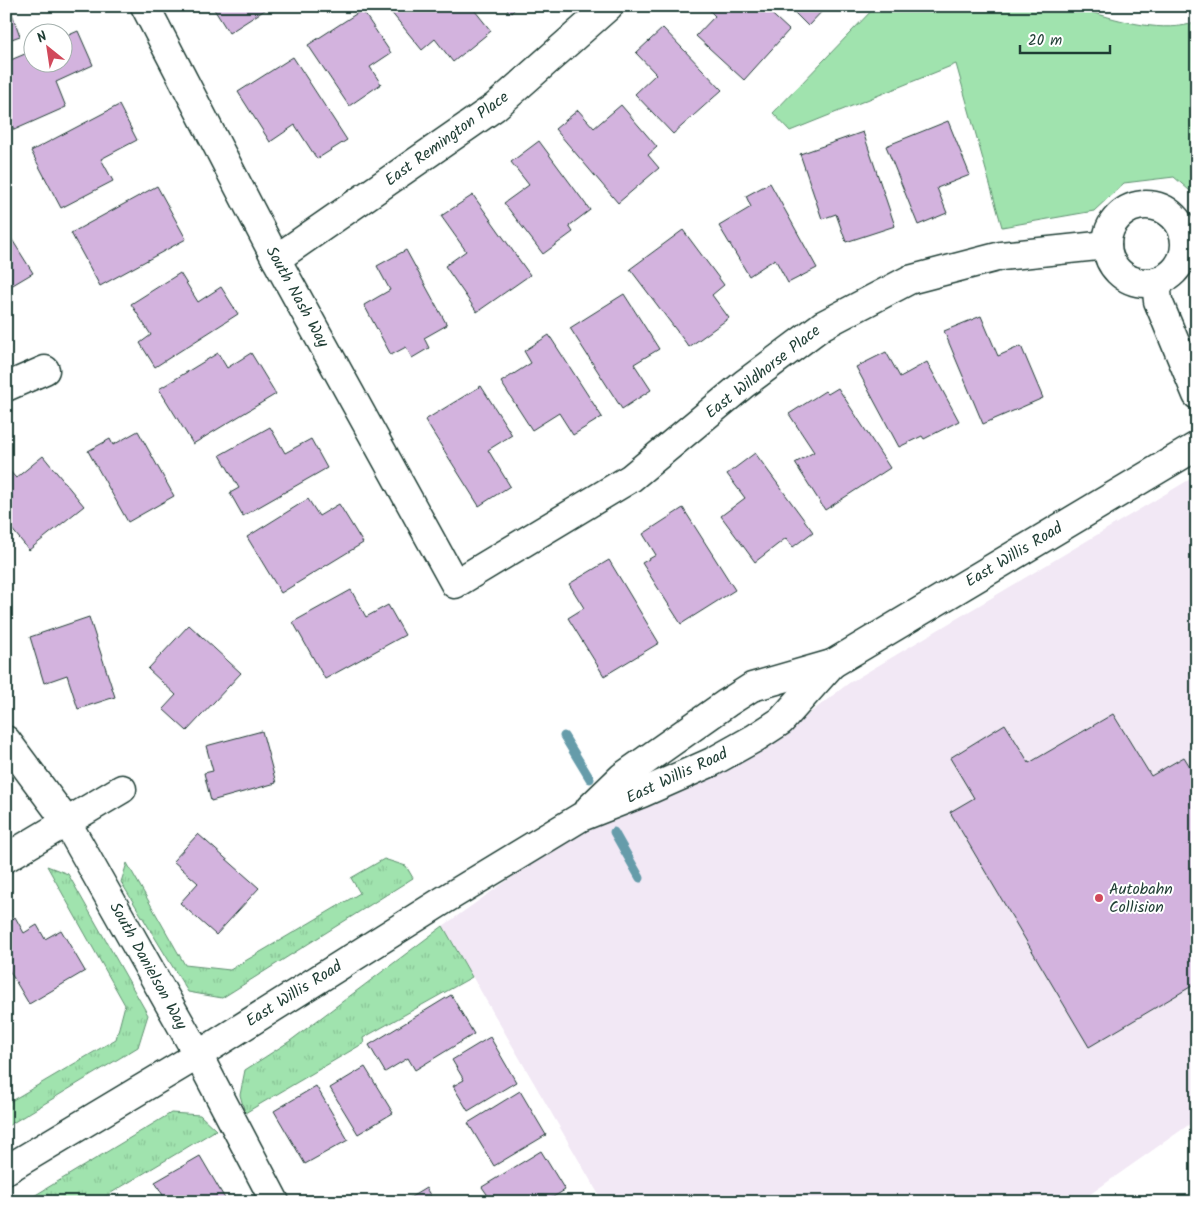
<svg xmlns="http://www.w3.org/2000/svg" width="1203" height="1208" font-family="Kalam,sans-serif">
<style>
.built{fill:#f2e8f5}
.grass{fill:url(#grass-tufts);stroke:#609071}
.green{fill:#a0e3ae;stroke:#609071}
.lines{fill:none;stroke-linecap:round;stroke-linejoin:round}
.stream{stroke:#669caa;stroke-width:9}
.building{fill:#d3b3de;stroke:#1f3d34}
.minor-casing{stroke:#1f3d34;stroke-width:31}
.minor{stroke:#fff;stroke-width:28}
.poi-dot{fill:#d1495b;stroke:#fff;stroke-width:2}
.labels{text-anchor:middle;dominant-baseline:central;stroke-width:4;stroke-linejoin:round;paint-order:stroke}
.street-label{font-size:16px;fill:#1f3d34;stroke:#fff}
.poi-label{font-size:16px;fill:#1f3d34;stroke:#fff;text-anchor:start}
</style>
<defs>
<pattern id="grass-tufts" width="24" height="20" patternUnits="userSpaceOnUse" patternTransform="scale(1.25)"><rect width="24" height="20" fill="#a0e3ae"/><path d="M3 7l-1-3M5 7V3M7 7l1-3M15 17l-1-3M17 17v-4M19 17l1-3" fill="none" stroke="#89c496"/></pattern>
</defs>
<rect width="100%" height="100%" fill="#fff"/>
<filter id="ink" filterUnits="userSpaceOnUse"><feTurbulence type="fractalNoise" baseFrequency=".02" numOctaves="2"/><feDisplacementMap in="SourceGraphic" scale="10" xChannelSelector="R" yChannelSelector="G"/><feConvolveMatrix kernelMatrix="1 2 1 2 8 2 1 2 1" color-interpolation-filters="sRGB"/></filter>
<g filter="url(#ink)">
<path class="built" d="M 1197,475 L 1197,1119 L 1079,1202 L 603,1202 L 443,926 L 549,851 L 586,830 L 789,729 L 849,683 Z"/>
<g class="grass">
<path d="M 384,859 L 406,866 L 413,878 L 222,998 L 188,992 L 121,882 L 127,863 L 185,965 L 230,970 L 360,893 L 351,878 Z"/>
<path d="M 47,866 L 68,874 L 148,1015 L 138,1047 L 6,1127 L 6,1104 L 116,1039 L 125,1005 Z"/>
<path d="M 443,926 L 472,977 L 363,1038 L 364,1043 L 245,1113 L 240,1095 L 245,1070 L 290,1041 Z"/>
<path d="M 171,1113 L 200,1115 L 216,1130 L 96,1202 L 24,1202 Z"/>
</g>
<path class="green" d="M 876,6 L 1084,6 L 1088,11 C 1120,21 1164,34 1197,22 L 1197,197 L 1174,177 L 1124,183 L 1094,211 L 1002,227 L 956,64 L 790,131 L 773,113 Z"/>
<g class="lines">
<g class="stream">
<path d="M 564,736 L 590,779"/>
<path d="M 614,832 L 640,878"/>
</g>
</g>
<g class="building">
<path d="M 6,6 L 14,6 L 10,8 L 20,36 L 6,41 Z"/>
<path d="M 212,6 L 271,6 L 229,33 Z"/>
<path d="M 386,6 L 471,6 L 491,31 L 453,62 L 435,39 L 422,50 Z"/>
<path d="M 504,6 L 518,6 L 511,13 Z"/>
<path d="M 763,6 L 789,30 L 744,80 L 696,36 L 715,16 L 705,6 Z"/>
<path d="M 788,6 L 827,6 L 808,26 Z"/>
<path d="M 362,10 L 391,53 L 370,67 L 381,84 L 349,106 L 308,45 Z"/>
<path d="M 663,28 L 722,90 L 673,134 L 635,94 L 656,74 L 636,53 Z"/>
<path d="M 78,31 L 93,65 L 56,82 L 66,107 L 14,130 L 6,112 L 6,62 L 32,51 L 32,62 L 62,62 L 62,38 Z"/>
<path d="M 293,57 L 347,140 L 317,159 L 295,125 L 270,142 L 238,92 Z"/>
<path d="M 119,105 L 137,140 L 101,159 L 113,181 L 61,208 L 31,151 Z"/>
<path d="M 621,105 L 657,147 L 648,155 L 659,168 L 618,203 L 555,129 L 578,110 L 594,128 Z"/>
<path d="M 948,121 L 970,175 L 937,188 L 947,213 L 918,225 L 886,146 Z"/>
<path d="M 863,132 L 895,226 L 846,242 L 836,214 L 822,219 L 800,154 Z"/>
<path d="M 539,141 L 590,210 L 569,226 L 573,232 L 543,254 L 504,203 L 529,185 L 511,162 Z"/>
<path d="M 770,183 L 817,268 L 788,283 L 775,259 L 749,276 L 719,226 L 751,207 L 746,196 Z"/>
<path d="M 157,186 L 186,239 L 100,286 L 71,233 Z"/>
<path d="M 473,195 L 530,275 L 477,312 L 445,266 L 466,251 L 441,216 Z"/>
<path d="M 6,230 L 33,273 L 6,289 Z"/>
<path d="M 683,230 L 724,285 L 712,295 L 729,318 L 689,347 L 630,269 Z"/>
<path d="M 406,250 L 447,325 L 424,338 L 429,348 L 412,358 L 406,347 L 391,355 L 364,305 L 390,290 L 377,266 Z"/>
<path d="M 180,273 L 198,302 L 221,287 L 238,314 L 155,367 L 140,343 L 151,335 L 131,304 Z"/>
<path d="M 624,294 L 659,349 L 634,364 L 651,390 L 622,409 L 570,328 Z"/>
<path d="M 981,316 L 998,356 L 1021,346 L 1043,398 L 983,424 L 944,331 Z"/>
<path d="M 549,335 L 602,417 L 573,435 L 559,413 L 532,430 L 501,382 L 531,363 L 524,351 Z"/>
<path d="M 886,352 L 900,377 L 927,362 L 959,421 L 924,439 L 922,436 L 899,447 L 856,367 Z"/>
<path d="M 218,353 L 227,368 L 251,353 L 276,394 L 193,444 L 159,389 Z"/>
<path d="M 481,386 L 512,435 L 488,450 L 510,486 L 479,506 L 425,420 Z"/>
<path d="M 838,388 L 890,468 L 825,510 L 795,463 L 814,452 L 789,414 L 825,391 L 828,394 Z"/>
<path d="M 270,427 L 285,453 L 311,439 L 327,468 L 243,516 L 230,493 L 239,488 L 220,455 Z"/>
<path d="M 138,431 L 174,496 L 128,522 L 88,451 L 110,439 L 113,445 Z"/>
<path d="M 755,453 L 813,532 L 793,547 L 786,538 L 755,562 L 721,516 L 745,498 L 727,474 Z"/>
<path d="M 43,456 L 84,506 L 29,550 L 6,522 L 6,467 L 16,478 Z"/>
<path d="M 308,499 L 319,516 L 339,504 L 363,543 L 281,593 L 247,537 Z"/>
<path d="M 683,508 L 735,590 L 681,624 L 642,563 L 656,555 L 643,534 Z"/>
<path d="M 609,560 L 659,643 L 604,676 L 568,618 L 584,608 L 569,584 Z"/>
<path d="M 351,590 L 366,617 L 388,605 L 405,635 L 325,679 L 293,622 Z"/>
<path d="M 89,617 L 115,697 L 78,709 L 67,675 L 44,683 L 30,637 Z"/>
<path d="M 189,625 L 241,673 L 187,731 L 163,709 L 176,695 L 148,669 Z"/>
<path d="M 1113,714 L 1151,776 L 1184,757 L 1197,778 L 1197,983 L 1089,1047 L 950,812 L 974,798 L 950,758 L 1005,724 L 1029,763 Z"/>
<path d="M 262,731 L 276,783 L 211,801 L 204,773 L 213,771 L 206,746 Z"/>
<path d="M 198,834 L 259,888 L 216,935 L 180,903 L 198,883 L 173,861 Z"/>
<path d="M 15,917 L 24,933 L 37,925 L 45,939 L 61,930 L 85,971 L 29,1004 L 6,965 L 6,922 Z"/>
<path d="M 451,995 L 474,1034 L 415,1070 L 408,1058 L 385,1072 L 369,1045 Z"/>
<path d="M 490,1037 L 516,1082 L 468,1111 L 453,1086 L 464,1080 L 452,1060 Z"/>
<path d="M 365,1067 L 393,1113 L 358,1134 L 330,1088 Z"/>
<path d="M 316,1086 L 348,1140 L 305,1164 L 274,1111 Z"/>
<path d="M 520,1091 L 546,1135 L 494,1166 L 468,1123 Z"/>
<path d="M 541,1151 L 565,1190 L 545,1202 L 481,1202 L 489,1197 L 482,1187 Z"/>
<path d="M 200,1156 L 227,1202 L 167,1202 L 155,1182 Z"/>
<path d="M 426,1188 L 434,1202 L 403,1202 Z"/>
</g>
<g class="lines">
<g class="minor-casing">
<g id="minor">
<path d="M 145,6 L 276,259 L 455,584 L 631,478 L 744,384 L 823,325 L 909,280 L 1001,256 L 1107,245"/>
<circle cx="1146" cy="244" r="39"/>
<path d="M 276,259 L 495,107 L 609,6"/>
<path d="M 1156,282 L 1158,301 L 1197,395"/>
<path d="M 6,387 L 45,370"/>
<path d="M 6,740 L 66,821 L 198,1055 L 275,1202"/>
<path d="M 590,808 L 622,777 L 727,703 L 752,687 L 832,664 L 1197,446"/>
<path d="M 6,858 L 122,789"/>
<path d="M 6,1170 L 198,1055 L 444,900 L 581,817 L 642,793 L 712,762 L 755,738 L 781,721 L 832,664"/>
</g>
</g>
<use href="#minor" class="minor"/>
</g>
</g>
<circle class="poi-dot" cx="1099" cy="898" r="5"/>
<g class="labels">
<g class="street-label">
<text transform="translate(447 139) rotate(-36)">East Remington Place</text>
<text transform="translate(297 297) rotate(61)">South Nash Way</text>
<text transform="translate(763 372) rotate(-38)">East Wildhorse Place</text>
<text transform="translate(1014 555) rotate(-31)">East Willis Road</text>
<text transform="translate(677 776) rotate(-25)">East Willis Road</text>
<text transform="translate(148 966) rotate(61)">South Danielson Way</text>
<text transform="translate(294 994) rotate(-32)">East Willis Road</text>
</g>
<g class="poi-label">
<text x="1109" y="889">Autobahn<tspan x="1109" dy="18">Collision</tspan></text>
</g>
</g>
<rect width="1203" height="1208" fill="none" stroke="#fff" stroke-width="25"/>
<rect x="12" y="12" width="1178" height="1183" fill="none" stroke="#1f3d34" stroke-width="2" filter="url(#ink)"/>
<g transform="translate(48 48) rotate(330)"><circle r="24" fill="#ffffff" stroke="#a5b1ae"/>
<path d="M0-4L9 19L0 12L-9 19Z" fill="#d1495b"/>
<text y="-8" font-size="14" font-weight="bold" text-anchor="middle" fill="#1f3d34">N</text>
</g>
<path d="M1020 45v8h90v-8" fill="none" stroke="#1f3d34" stroke-width="2.5"/>
<text x="1028" y="45" font-size="15" fill="#1f3d34" stroke="#ffffff" stroke-width="4" paint-order="stroke">20 m</text>
</svg>
